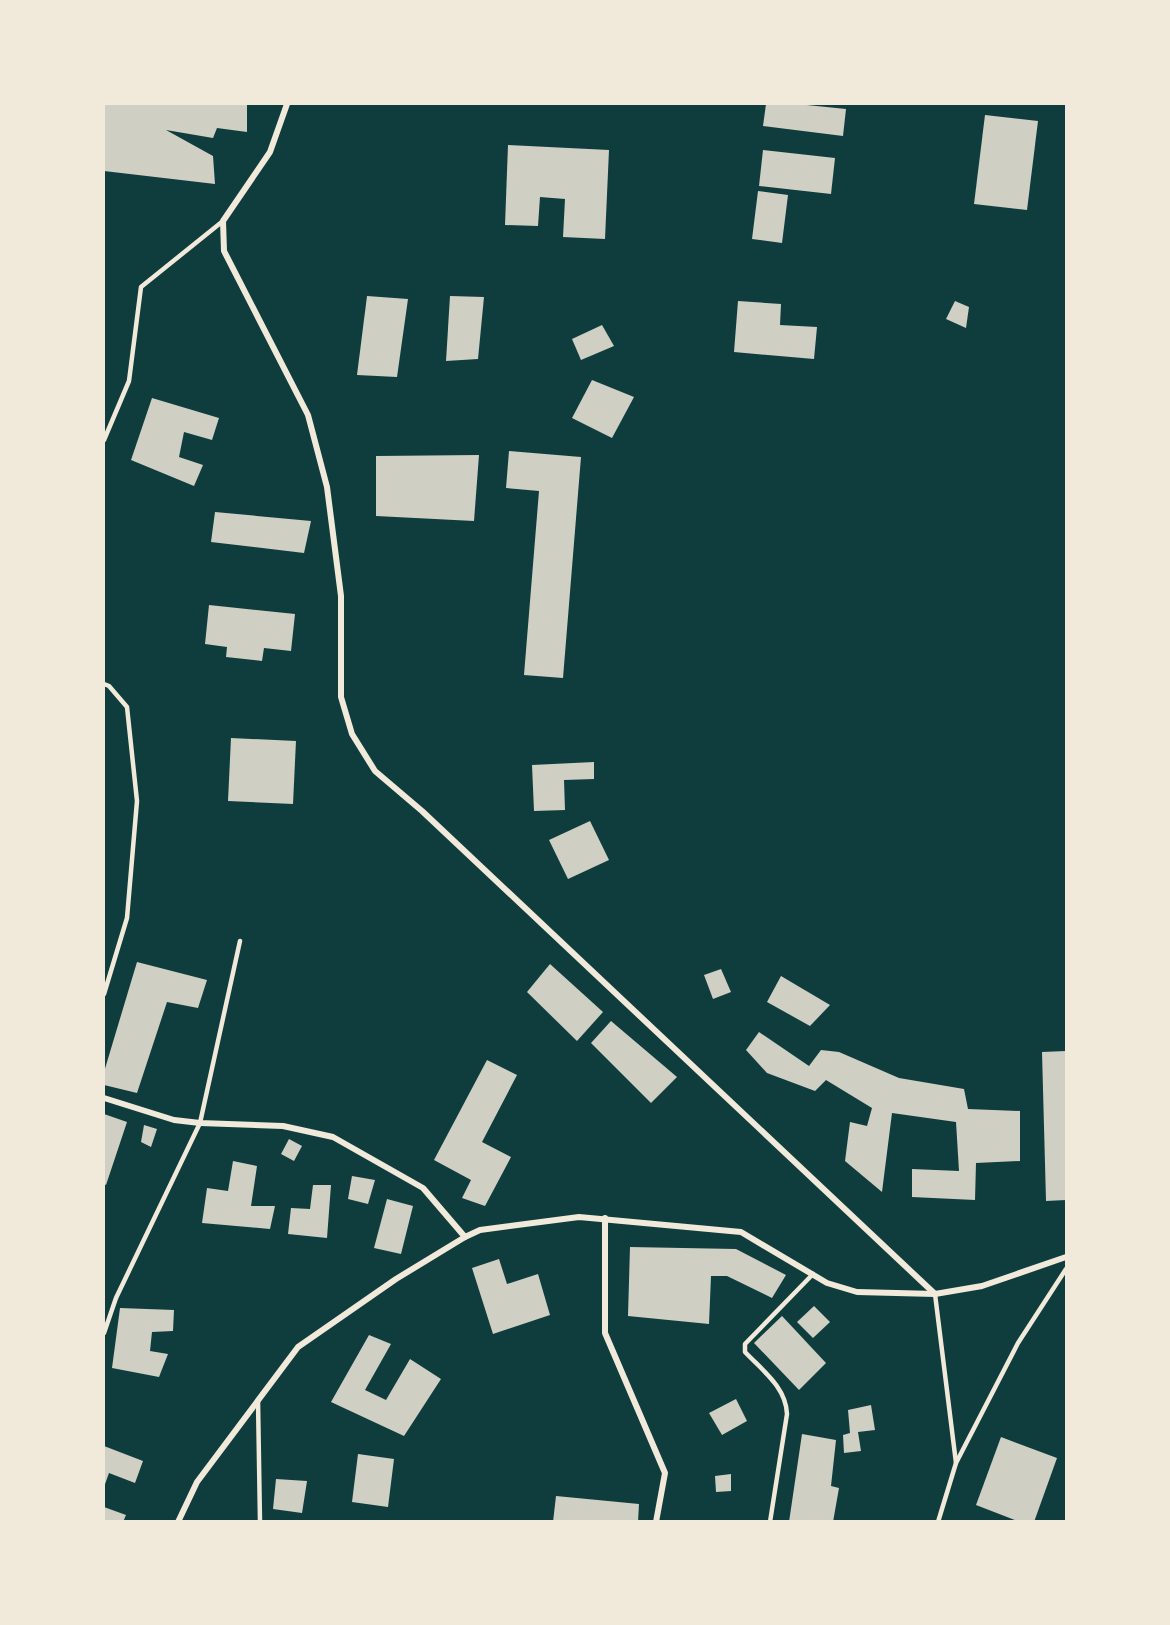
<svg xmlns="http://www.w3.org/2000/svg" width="1170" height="1625" font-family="'Roboto Condensed',sans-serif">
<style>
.building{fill:#cfcfc3}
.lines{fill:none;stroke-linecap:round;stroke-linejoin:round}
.service{stroke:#f1e9da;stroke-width:4.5}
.minor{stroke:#f1e9da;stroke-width:6}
</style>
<rect width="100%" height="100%" fill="#0f3d3e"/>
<g class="building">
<path d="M 104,104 L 247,104 L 247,132 L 217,128 L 213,138 L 166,130 L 213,156 L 215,184 L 104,171 Z"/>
<path d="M 766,104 L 797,104 L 846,109 L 843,136 L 763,126 Z"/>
<path d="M 985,115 L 1038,121 L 1027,210 L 974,204 Z"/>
<path d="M 508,145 L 609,150 L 605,239 L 563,237 L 565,199 L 540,197 L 538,226 L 505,225 Z"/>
<path d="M 763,150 L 835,158 L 831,194 L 759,186 Z"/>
<path d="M 758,191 L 788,195 L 782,243 L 752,239 Z"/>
<path d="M 367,296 L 408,299 L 397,377 L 357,375 Z"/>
<path d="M 450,296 L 484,297 L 478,359 L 446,361 Z"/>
<path d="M 738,301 L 781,304 L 780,325 L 817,327 L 814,359 L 734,352 Z"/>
<path d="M 955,301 L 969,307 L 966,328 L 946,319 Z"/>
<path d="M 602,325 L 614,346 L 581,360 L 572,339 Z"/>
<path d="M 592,380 L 634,397 L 612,438 L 572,418 Z"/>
<path d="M 152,398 L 219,418 L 212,440 L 184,432 L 179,457 L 203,465 L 194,486 L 131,460 Z"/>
<path d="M 509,451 L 581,457 L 563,678 L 524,675 L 539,491 L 506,488 Z"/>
<path d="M 479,455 L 474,521 L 376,516 L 376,456 Z"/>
<path d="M 215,512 L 311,521 L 304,553 L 211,542 Z"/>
<path d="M 209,605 L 295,614 L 291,651 L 264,648 L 262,661 L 226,657 L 227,647 L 205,644 Z"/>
<path d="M 231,738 L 296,741 L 293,804 L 228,801 Z"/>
<path d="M 594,762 L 594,779 L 564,780 L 565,810 L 534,811 L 532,765 Z"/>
<path d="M 590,821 L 609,860 L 568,879 L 549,840 Z"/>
<path d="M 137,962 L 207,980 L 198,1008 L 167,1002 L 137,1093 L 104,1085 L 104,1072 Z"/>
<path d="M 550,964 L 603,1012 L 577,1041 L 527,992 Z"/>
<path d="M 721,969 L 731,992 L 713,999 L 704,975 Z"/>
<path d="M 781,976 L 830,1005 L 810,1026 L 767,1002 Z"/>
<path d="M 611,1021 L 677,1077 L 651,1103 L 591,1043 Z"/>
<path d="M 759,1032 L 809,1066 L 821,1050 L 839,1052 L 899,1078 L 964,1089 L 968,1109 L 1020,1111 L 1020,1161 L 976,1163 L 975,1200 L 912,1197 L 912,1169 L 959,1171 L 956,1122 L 892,1113 L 882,1192 L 845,1161 L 850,1122 L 867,1126 L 872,1108 L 826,1080 L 815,1091 L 767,1073 L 746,1050 Z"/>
<path d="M 1066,1051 L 1066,1200 L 1046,1201 L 1042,1052 Z"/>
<path d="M 487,1060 L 517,1075 L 482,1142 L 511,1157 L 485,1206 L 462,1198 L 471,1180 L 434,1160 Z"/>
<path d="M 104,1114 L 127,1122 L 106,1185 L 104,1184 Z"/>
<path d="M 144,1125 L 157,1129 L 151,1147 L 141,1142 Z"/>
<path d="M 289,1139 L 302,1146 L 294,1161 L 281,1154 Z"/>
<path d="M 233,1161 L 257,1166 L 251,1206 L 275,1206 L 270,1229 L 202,1223 L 207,1188 L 228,1191 Z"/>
<path d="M 352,1176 L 375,1180 L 368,1204 L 348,1199 Z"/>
<path d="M 313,1185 L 331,1185 L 327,1238 L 288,1234 L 291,1208 L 310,1209 Z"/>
<path d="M 387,1199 L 413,1206 L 401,1254 L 374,1248 Z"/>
<path d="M 630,1247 L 736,1249 L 786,1275 L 772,1298 L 727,1276 L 711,1276 L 709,1324 L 628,1316 Z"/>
<path d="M 499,1259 L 507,1284 L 538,1274 L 550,1315 L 493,1334 L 472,1268 Z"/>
<path d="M 814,1306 L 830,1322 L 813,1338 L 797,1322 Z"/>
<path d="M 120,1308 L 174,1310 L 173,1331 L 152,1332 L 150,1351 L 168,1354 L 159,1377 L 112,1368 Z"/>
<path d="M 782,1316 L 826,1363 L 799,1390 L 754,1343 Z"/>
<path d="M 369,1335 L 391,1344 L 365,1390 L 386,1400 L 410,1359 L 441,1379 L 404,1436 L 331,1402 Z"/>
<path d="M 736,1399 L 747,1421 L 722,1435 L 709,1413 Z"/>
<path d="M 871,1405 L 875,1430 L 858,1432 L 861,1451 L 844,1453 L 843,1435 L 850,1433 L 848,1410 Z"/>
<path d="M 802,1434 L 836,1440 L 831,1486 L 839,1488 L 833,1522 L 789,1522 Z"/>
<path d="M 1001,1437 L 1057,1458 L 1034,1522 L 1020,1522 L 976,1505 Z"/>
<path d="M 104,1446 L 143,1461 L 135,1483 L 109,1473 L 104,1487 Z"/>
<path d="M 358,1454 L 394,1459 L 388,1507 L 352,1502 Z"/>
<path d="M 731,1474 L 731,1491 L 716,1492 L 715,1476 Z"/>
<path d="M 276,1479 L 307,1481 L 302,1513 L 273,1509 Z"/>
<path d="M 556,1496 L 639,1504 L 638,1522 L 553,1522 Z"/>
<path d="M 104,1507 L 126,1515 L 123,1522 L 104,1522 Z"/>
</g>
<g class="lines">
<g class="service">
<path d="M 104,440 L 129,381 L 141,287 L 223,221"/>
<path d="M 104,684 L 109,686 L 127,707 L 137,801 L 127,918 L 104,994"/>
<path d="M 935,1294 L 956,1463"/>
<path d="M 104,1333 L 116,1298 L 200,1123 L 240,941"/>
<path d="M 258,1400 L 260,1522"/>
<path d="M 770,1522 L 787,1414 C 786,1387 762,1370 745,1352 L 745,1344 L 813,1274"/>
<path d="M 938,1522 L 956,1463 L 1018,1343 L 1066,1269"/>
</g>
<g class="minor">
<path d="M 287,104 L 270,152 L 223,221 L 224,251 L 308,415 L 327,487 L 341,596 L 341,697 L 352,734 L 375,771 L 422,811 L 935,1294"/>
<path d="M 104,1098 L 174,1120 L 200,1123 L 283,1126 L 333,1137 L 423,1188 L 465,1237"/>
<path d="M 605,1218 L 605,1333 L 665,1473 L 656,1522"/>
<path d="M 178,1522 L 197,1482 L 298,1347 L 396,1279 L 465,1237 L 480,1230 L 579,1217 L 741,1232 L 827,1283 L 857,1292 L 935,1294 L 982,1286 L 1066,1257"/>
</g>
</g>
<rect width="1170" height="1625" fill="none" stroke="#f1e9da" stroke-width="210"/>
</svg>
